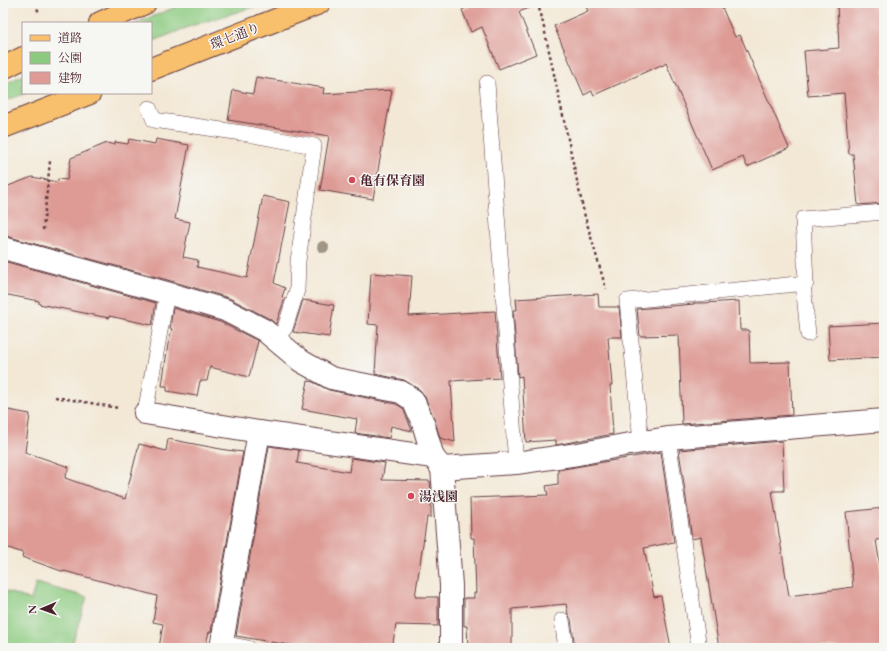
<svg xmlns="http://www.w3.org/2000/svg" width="887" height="651" font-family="'EB Garamond','Noto Serif JP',serif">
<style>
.green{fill:#8cca80;stroke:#6b7456}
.building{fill:#de9b95}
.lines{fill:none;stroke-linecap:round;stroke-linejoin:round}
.lane-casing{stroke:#633d44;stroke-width:16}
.street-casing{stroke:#633d44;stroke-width:24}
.primary-casing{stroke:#633d44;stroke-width:24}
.path{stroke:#633d44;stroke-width:2.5;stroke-dasharray:3 3;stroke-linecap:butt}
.lane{stroke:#fff;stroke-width:15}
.street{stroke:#fff;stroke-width:22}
.primary{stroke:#f8bf6c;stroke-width:22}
.tree{fill:#a19685}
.poi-dot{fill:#d1495b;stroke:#f6f6f2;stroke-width:1.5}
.labels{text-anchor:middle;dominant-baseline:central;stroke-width:3;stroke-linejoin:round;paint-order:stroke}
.street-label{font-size:13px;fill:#4a1f2b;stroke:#f6f6f2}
.poi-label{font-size:13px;font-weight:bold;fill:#4a1f2b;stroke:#f6f6f2;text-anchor:start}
</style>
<rect width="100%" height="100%" fill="#f6f6f2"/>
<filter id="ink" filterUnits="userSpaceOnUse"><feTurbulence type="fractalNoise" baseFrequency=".025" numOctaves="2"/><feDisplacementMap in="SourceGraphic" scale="8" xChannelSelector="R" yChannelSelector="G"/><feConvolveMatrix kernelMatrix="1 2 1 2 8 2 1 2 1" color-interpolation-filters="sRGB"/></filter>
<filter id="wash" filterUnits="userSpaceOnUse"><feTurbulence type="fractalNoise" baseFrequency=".012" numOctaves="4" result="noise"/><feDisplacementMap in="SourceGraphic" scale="16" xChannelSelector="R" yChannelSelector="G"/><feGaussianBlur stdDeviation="0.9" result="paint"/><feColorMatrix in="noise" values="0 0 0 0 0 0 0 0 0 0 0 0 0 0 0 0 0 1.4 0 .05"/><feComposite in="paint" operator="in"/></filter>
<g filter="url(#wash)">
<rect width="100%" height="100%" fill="#f3e8d5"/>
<g class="green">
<path d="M 186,3 L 267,3 L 191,26 L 151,42 L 151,23 L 136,23 Z"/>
<path d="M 23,75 L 23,93 L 26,93 L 3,102 L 3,85 Z"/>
<path d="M 36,583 L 87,597 L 71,648 L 3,648 L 3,590 L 31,600 Z"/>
</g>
<g id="blocks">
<g class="building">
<path d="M 471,3 L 539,3 L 539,4 L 519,12 L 536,54 L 499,69 L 482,27 L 471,32 L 462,10 L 472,5 Z"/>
<path d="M 584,3 L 720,3 L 735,37 L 740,35 L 789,148 L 747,167 L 743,157 L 712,170 L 666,63 L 662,66 L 661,65 L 594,95 L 592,91 L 584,95 L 554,26 L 588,11 Z"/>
<path d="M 837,3 L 884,3 L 884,203 L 858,205 L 853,154 L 849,154 L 844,93 L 808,96 L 804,51 L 839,48 Z"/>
<path d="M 256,77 L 324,88 L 323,94 L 392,90 L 373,199 L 320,190 L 329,136 L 228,120 L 233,90 L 253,94 Z"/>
<path d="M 129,139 L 155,144 L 156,139 L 189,145 L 175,219 L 190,222 L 183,257 L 198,260 L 197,267 L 247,278 L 263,196 L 290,202 L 274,283 L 285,288 L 282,297 L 285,298 L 276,324 L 270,319 L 229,298 L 171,281 L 6,236 L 3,236 L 3,188 L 32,177 L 57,182 L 58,179 L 67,180 L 71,158 L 107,143 L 115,145 L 115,142 L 128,144 Z"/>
<path d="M 3,261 L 156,303 L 152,325 L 109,316 L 109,318 L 39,304 L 39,301 L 3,294 Z"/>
<path d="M 371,273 L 412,276 L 409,316 L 495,311 L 500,378 L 451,381 L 455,442 L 440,438 L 434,418 L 424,395 L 420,390 L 404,380 L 375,374 L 378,325 L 368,324 Z"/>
<path d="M 598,294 L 599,307 L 619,307 L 622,337 L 608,337 L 612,385 L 610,385 L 613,434 L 556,445 L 556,440 L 526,442 L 522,376 L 518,377 L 513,310 L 517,310 L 516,299 Z"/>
<path d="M 303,300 L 334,305 L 329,337 L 293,332 Z"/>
<path d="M 739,301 L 740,330 L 749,330 L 750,363 L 790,362 L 792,415 L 682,424 L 679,335 L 640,336 L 637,309 L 694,304 L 694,303 L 702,303 Z"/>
<path d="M 173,308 L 220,322 L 258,341 L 249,377 L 210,367 L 207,381 L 200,381 L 197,396 L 167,391 L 167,386 L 162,386 L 168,344 L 172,329 L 170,328 Z"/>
<path d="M 884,323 L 884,357 L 830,360 L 828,326 Z"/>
<path d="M 308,381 L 313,382 L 329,390 L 396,404 L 403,408 L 412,431 L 391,426 L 389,438 L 355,433 L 357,419 L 302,409 Z"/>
<path d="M 3,409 L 30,414 L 25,452 L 69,467 L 65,478 L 125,499 L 139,444 L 166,451 L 168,439 L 226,450 L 243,452 L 211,632 L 209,632 L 205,648 L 159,648 L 163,624 L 153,622 L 157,596 L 64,571 L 64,572 L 22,557 L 23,553 L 3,546 Z"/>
<path d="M 782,441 L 784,491 L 772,491 L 789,596 L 853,587 L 846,512 L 884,508 L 884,539 L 876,540 L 884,591 L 884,648 L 719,648 L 701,537 L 692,539 L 679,450 Z"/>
<path d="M 269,446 L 299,450 L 297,463 L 349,472 L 351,458 L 385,463 L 382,480 L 430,481 L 431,493 L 431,517 L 427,517 L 415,597 L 438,597 L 438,626 L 396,625 L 392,648 L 306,648 L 236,636 Z"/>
<path d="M 661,452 L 674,542 L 644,548 L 654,597 L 661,596 L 671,648 L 575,648 L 571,619 L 568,614 L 566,604 L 512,609 L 512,648 L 468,648 L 467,626 L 464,626 L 464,598 L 474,598 L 474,593 L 476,593 L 474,538 L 471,538 L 470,498 L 548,495 L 546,486 L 558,484 L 558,470 Z"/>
</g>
</g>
</g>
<g filter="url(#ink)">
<use href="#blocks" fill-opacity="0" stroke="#633d44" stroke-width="1"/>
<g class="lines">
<g class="lane-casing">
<g id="lane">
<path d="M 487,83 L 516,463"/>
<path d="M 149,108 L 154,120 L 242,133 L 314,146 L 298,261 L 297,290 L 285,328 L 275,340"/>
<path d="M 803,283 L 808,334"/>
<path d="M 145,413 L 167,293"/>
<path d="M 668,438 L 699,648"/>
<path d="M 641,442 L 627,301 L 806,283 L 803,219 L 884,212"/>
<path d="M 562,620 L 566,648"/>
<path d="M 222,643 L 248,648"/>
</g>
</g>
<g class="street-casing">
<g id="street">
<path d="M 3,248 L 167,293 L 225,310 L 264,330 L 301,361 L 331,378 L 401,392 L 413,400 L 423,423 L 433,457"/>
<path d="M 145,413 L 259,432 L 433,457 L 442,468 L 516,463 L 578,454 L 624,445 L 668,438 L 884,420"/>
<path d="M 442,468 L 451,585 L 451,648"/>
<path d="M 221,648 L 259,432"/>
</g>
</g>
<g class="primary-casing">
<g id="primary">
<path d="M 100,23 L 145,3"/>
<path d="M 3,68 L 23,58"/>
<path d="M 151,69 L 319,3"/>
<path d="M 3,127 L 90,93"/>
</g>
</g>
<g class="path">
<path d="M 35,3 L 39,13"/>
<path d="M 537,3 L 541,14 L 584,213 L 606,289"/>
<path d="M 43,230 L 50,161"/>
<path d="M 55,397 L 119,408"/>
</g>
<use href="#lane" class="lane"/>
<use href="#street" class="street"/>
<use href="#primary" class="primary"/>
</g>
<circle class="tree" cx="323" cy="247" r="6"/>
</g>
<g class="poi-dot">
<circle cx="352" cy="180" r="4"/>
<circle cx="411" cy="496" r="4"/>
</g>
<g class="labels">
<g class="street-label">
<text transform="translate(235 36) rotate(-21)">環七通り</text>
</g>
<g class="poi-label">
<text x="360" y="180">亀有保育園</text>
<text x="419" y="496">湯浅園</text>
</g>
</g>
<rect width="887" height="651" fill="none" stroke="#f6f6f2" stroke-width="16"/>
<rect x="22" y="22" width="130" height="72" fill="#f6f6f2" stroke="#b1a0a2"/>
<rect x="30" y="35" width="20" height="6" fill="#f8bf6c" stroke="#b1a0a2"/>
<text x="58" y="42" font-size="12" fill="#4a1f2b">道路</text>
<rect x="30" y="52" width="20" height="12" fill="#8cca80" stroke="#b1a0a2"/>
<text x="58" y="62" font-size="12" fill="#4a1f2b">公園</text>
<rect x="30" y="72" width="20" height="12" fill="#de9b95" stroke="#b1a0a2"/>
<text x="58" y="82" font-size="12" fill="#4a1f2b">建物</text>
<g transform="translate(42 609) rotate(268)" stroke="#f6f6f2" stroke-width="3" paint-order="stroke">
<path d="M0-3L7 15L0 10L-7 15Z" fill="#4a1f2b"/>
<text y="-6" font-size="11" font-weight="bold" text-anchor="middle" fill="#4a1f2b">N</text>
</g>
</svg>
